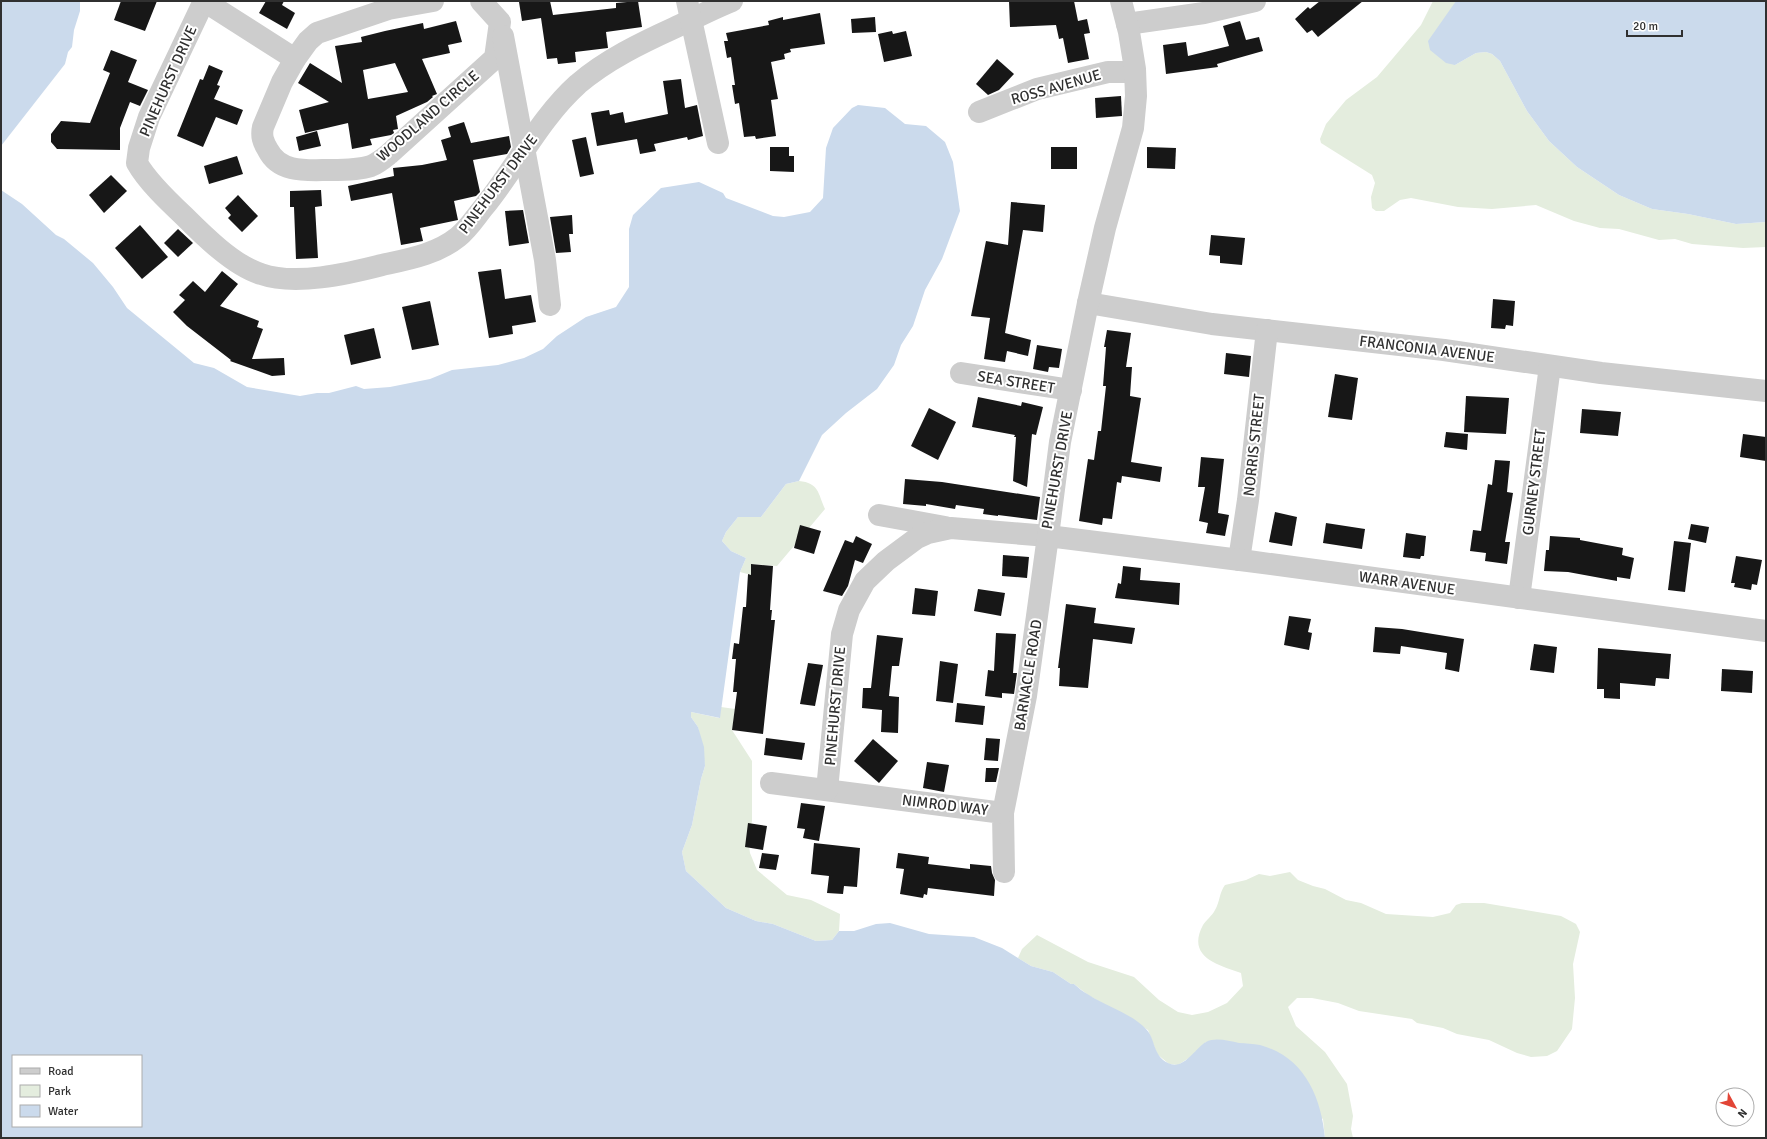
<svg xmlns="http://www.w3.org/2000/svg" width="1767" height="1139" font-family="Signika,sans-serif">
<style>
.green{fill:#e4edde}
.water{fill:#cbdaec;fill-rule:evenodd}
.building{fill:#171717;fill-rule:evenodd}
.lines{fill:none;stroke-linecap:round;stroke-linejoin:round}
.minor{stroke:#cdcdcd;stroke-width:22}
.labels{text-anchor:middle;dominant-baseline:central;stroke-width:4;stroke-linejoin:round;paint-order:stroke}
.street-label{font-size:15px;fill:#303030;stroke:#fff}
</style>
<rect width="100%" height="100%" fill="#fff"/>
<g class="green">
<path d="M 1433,1 L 1456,1 L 1452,8 L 1455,65 L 1476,53 L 1486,52 L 1492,54 L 1500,61 L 1527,111 L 1549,141 L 1577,167 L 1619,195 L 1652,209 L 1688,214 L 1736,224 L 1766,222 L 1766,247 L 1743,248 L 1692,244 L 1675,239 L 1659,240 L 1619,229 L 1600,228 L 1574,221 L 1536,205 L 1492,209 L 1458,207 L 1411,198 L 1400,200 L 1384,211 L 1376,211 L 1372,208 L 1371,197 L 1375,183 L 1372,175 L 1321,143 L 1320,139 L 1326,124 L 1346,100 L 1377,77 L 1421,25 Z"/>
<path d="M 799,481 C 819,483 818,493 825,509 L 777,566 L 752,564 L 751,575 L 740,572 L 746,558 L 731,551 L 722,541 L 726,532 L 738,517 L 761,517 L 786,484 Z"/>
<path d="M 721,707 L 735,709 L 732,730 L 752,761 L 752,821 L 748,839 L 750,853 L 757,870 L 787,895 L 811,900 L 840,914 L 839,931 L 832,940 L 816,941 L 773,924 L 756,921 L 726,908 L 686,871 L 682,852 L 692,825 L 701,779 L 705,766 L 698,727 L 691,717 L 691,712 L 719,718 Z"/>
<path d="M 1290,872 L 1298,880 L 1313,886 L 1325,889 L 1346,900 L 1361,903 L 1386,914 L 1433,917 L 1450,913 L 1456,905 L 1462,903 L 1484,903 L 1561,916 L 1576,924 L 1580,932 L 1573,964 L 1575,998 L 1572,1029 L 1557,1051 L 1547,1056 L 1531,1057 L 1517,1053 L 1489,1040 L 1457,1034 L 1443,1028 L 1417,1023 L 1412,1019 L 1359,1011 L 1338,1003 L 1312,998 L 1297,998 L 1288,1007 L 1296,1026 L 1325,1052 L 1347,1084 L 1353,1116 L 1351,1129 L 1353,1138 L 1325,1138 L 1323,1119 L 1206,1042 L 1192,1056 L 1178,1065 L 1169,1064 L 1157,1054 L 1148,1030 L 1088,995 L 1074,984 L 1071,984 L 1053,972 L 1031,966 L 1018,958 L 1022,949 L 1037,935 L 1088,962 L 1134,977 L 1159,1000 L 1178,1012 L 1192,1015 L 1208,1012 L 1227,1003 L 1243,986 L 1241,973 C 1218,965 1186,957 1203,925 C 1206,920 1212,916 1215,910 C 1220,902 1219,893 1225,885 L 1246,880 L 1259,874 L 1270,876 Z"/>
</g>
<g class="water">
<path d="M 1,1 L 80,1 L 80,11 L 74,30 L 72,47 L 68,52 L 65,64 L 1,146 Z"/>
<path d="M 1456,1 L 1766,1 L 1766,222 L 1736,224 L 1688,214 L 1652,209 L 1619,195 L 1577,167 L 1549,141 L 1527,111 L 1500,61 L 1492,54 L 1486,52 L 1476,53 L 1455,65 L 1446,63 L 1430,50 L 1428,41 Z"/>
<path d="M 858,105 L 885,108 L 905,124 L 926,126 L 945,142 L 953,162 L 960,211 L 942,259 L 925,290 L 913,326 L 901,345 L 894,365 L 877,389 L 846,413 L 822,435 L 799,481 L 786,484 L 761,517 L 738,517 L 726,532 L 722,541 L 731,551 L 746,558 L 740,572 L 720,718 L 691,712 L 691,717 L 698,727 L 704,747 L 705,766 L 701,779 L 692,825 L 682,852 L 686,871 L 726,908 L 756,921 L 773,924 L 816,941 L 832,940 L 839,931 L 854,931 L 876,924 L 890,923 L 929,934 L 974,937 L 1002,948 L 1031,966 L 1053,972 L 1071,984 L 1074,984 C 1079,988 1083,992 1089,995 C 1107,1007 1131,1013 1146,1029 C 1156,1039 1152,1055 1168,1063 C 1184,1071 1195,1048 1206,1042 C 1215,1037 1229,1041 1239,1043 C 1246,1043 1253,1044 1260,1045 C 1304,1057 1321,1096 1325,1138 L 1,1138 L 1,190 L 22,204 L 56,235 L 64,239 L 93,263 L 113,287 L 127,308 L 194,363 L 214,368 L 247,387 L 300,396 L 317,393 L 329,393 L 356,386 L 364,389 L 390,387 L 430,379 L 452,370 L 498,365 L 524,358 L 543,349 L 557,336 L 586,317 L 616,307 L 629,287 L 629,229 L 633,215 L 661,188 L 699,182 L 723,193 L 726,198 L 773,216 L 784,217 L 810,212 L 823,198 L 826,148 L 833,128 L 852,108 ZM 13,1056 L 141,1056 L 141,1126 L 13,1126 Z"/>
</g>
<g class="building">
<path d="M 121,1 L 157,1 L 145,31 L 114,20 Z"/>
<path d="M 266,1 L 284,1 L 282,5 L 295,13 L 287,29 L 259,13 Z"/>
<path d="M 527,1 L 550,1 L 553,15 L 616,8 L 616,3 L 638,1 L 642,27 L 606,32 L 608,48 L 575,52 L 576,62 L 558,64 L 557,58 L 547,59 L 541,18 L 522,21 L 519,2 Z"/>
<path d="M 1009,1 L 1074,1 L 1078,21 L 1087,19 L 1090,33 L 1084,34 L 1089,59 L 1068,63 L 1063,38 L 1059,39 L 1056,25 L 1010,27 Z"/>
<path d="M 1320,1 L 1363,1 L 1318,37 L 1312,30 L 1307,33 L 1295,19 L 1308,7 L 1310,9 Z"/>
<path d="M 820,13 L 825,44 L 790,49 L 791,52 L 784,54 L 785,59 L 771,62 L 778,99 L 771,100 L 776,136 L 756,139 L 755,136 L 744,137 L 739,103 L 735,104 L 732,85 L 735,85 L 731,57 L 727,58 L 724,41 L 728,41 L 726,33 L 769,25 L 768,21 L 783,17 L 783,20 Z"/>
<path d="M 875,17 L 876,32 L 852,33 L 851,19 Z"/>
<path d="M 456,21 L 462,42 L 448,45 L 450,53 L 422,59 L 437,94 L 432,96 L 433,97 L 427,102 L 396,116 L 398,129 L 393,130 L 394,133 L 391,135 L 370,139 L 372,145 L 352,149 L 348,123 L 305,133 L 299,110 L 329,102 L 298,83 L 310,63 L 342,83 L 335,46 L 362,42 L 361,37 L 385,31 L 423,23 L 424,29 ZM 395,63 L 408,92 L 368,99 L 363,70 Z"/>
<path d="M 1240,21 L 1246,40 L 1259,37 L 1263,51 L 1217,64 L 1218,67 L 1166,74 L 1163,45 L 1186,42 L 1188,56 L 1229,46 L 1223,26 Z"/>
<path d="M 892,31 L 893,34 L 906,31 L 912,56 L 884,62 L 878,34 Z"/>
<path d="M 111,50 L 137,60 L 128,82 L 148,90 L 140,106 L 130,102 L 120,128 L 120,150 L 57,149 L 51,142 L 51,134 L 61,121 L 90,123 L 110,73 L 103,70 Z"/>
<path d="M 997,59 L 1014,74 L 999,90 L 988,95 L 976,84 Z"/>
<path d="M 209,65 L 223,71 L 217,85 L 220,86 L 214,99 L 243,110 L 237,125 L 216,117 L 203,147 L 177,136 L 200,79 L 203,80 Z"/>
<path d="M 681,79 L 685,108 L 697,105 L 703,136 L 688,140 L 687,137 L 654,144 L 656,151 L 640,154 L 637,139 L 597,146 L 591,113 L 609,110 L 610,115 L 623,112 L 625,123 L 668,114 L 663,81 Z"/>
<path d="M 1121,96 L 1122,116 L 1096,118 L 1095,98 Z"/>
<path d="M 464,122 L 471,143 L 509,136 L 511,147 L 507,154 L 473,160 L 480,192 L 476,196 L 454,201 L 458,220 L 420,228 L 423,241 L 401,245 L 392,193 L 351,201 L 348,186 L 394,176 L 393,168 L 422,165 L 447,160 L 441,140 L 451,137 L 448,127 Z"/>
<path d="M 317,131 L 321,146 L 299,151 L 296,137 Z"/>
<path d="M 586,137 L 594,174 L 580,177 L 572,140 Z"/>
<path d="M 770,147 L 789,147 L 789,156 L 794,156 L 794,172 L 770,171 Z"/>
<rect x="1051" y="147" width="26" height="22"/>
<path d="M 1147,147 L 1176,148 L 1175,169 L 1147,168 Z"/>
<path d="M 237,156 L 243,174 L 209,184 L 204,166 Z"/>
<path d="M 111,175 L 127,191 L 104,213 L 89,195 Z"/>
<path d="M 321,190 L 322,206 L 315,207 L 318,258 L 296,259 L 294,207 L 290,207 L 290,191 Z"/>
<path d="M 238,195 L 258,216 L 242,232 L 228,218 L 231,215 L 225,208 Z"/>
<path d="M 1011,202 L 1045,205 L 1043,232 L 1023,230 L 1005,333 L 1031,340 L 1028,356 L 1007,351 L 1005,362 L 984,359 L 990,318 L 971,316 L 986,241 L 1008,245 Z"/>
<path d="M 523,210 L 529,243 L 509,246 L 505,211 Z"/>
<path d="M 572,215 L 573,234 L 569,234 L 571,252 L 556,253 L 550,217 Z"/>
<path d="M 140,225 L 168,257 L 142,279 L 115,248 Z"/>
<path d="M 178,229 L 193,243 L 178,257 L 164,243 Z"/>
<path d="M 1211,235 L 1245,238 L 1242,265 L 1220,263 L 1220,256 L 1209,255 Z"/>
<path d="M 501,269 L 505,299 L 531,295 L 536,322 L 512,326 L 513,334 L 489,338 L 478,272 Z"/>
<path d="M 222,271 L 238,284 L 220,306 L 259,321 L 257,327 L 263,329 L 252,359 L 284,358 L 285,375 L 272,376 L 230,361 L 231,360 L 187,326 L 173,312 L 185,300 L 179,295 L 193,281 L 205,292 Z"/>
<path d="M 1493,299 L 1515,301 L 1513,326 L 1506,325 L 1505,329 L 1491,328 Z"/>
<path d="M 430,301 L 439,345 L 412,350 L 402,307 Z"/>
<path d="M 374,328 L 381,358 L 351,365 L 344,335 Z"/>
<path d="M 1107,330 L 1131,333 L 1126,367 L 1132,367 L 1130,396 L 1141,398 L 1131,462 L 1162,467 L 1160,482 L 1122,476 L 1121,483 L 1117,482 L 1112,519 L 1103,518 L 1102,525 L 1079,521 L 1088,459 L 1094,460 L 1098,431 L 1101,431 L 1106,386 L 1103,386 L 1106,347 L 1104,347 Z"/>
<path d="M 1037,345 L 1062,349 L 1059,368 L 1049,367 L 1048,372 L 1033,369 Z"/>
<path d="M 1226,353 L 1251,356 L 1249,377 L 1224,374 Z"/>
<path d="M 1335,374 L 1358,378 L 1352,420 L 1328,417 Z"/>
<path d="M 1466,396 L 1509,398 L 1506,434 L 1464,432 Z"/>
<path d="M 978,397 L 1021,406 L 1022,402 L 1043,407 L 1036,435 L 1032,434 L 1027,487 L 1013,481 L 1016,437 L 1014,437 L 1015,435 L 972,427 Z"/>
<path d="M 929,408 L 956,422 L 938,460 L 911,446 Z"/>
<path d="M 1582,409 L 1621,412 L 1618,436 L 1580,433 Z"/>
<path d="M 1446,432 L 1468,434 L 1467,450 L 1444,447 Z"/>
<path d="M 1743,434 L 1766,437 L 1766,461 L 1740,457 Z"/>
<path d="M 1201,457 L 1224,459 L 1218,513 L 1229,515 L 1225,536 L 1206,533 L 1208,523 L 1199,521 L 1205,487 L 1198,487 Z"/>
<path d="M 1495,460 L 1510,461 L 1507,492 L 1513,493 L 1505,542 L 1510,542 L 1507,564 L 1485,561 L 1486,553 L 1470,551 L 1473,530 L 1481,531 L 1488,484 L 1492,485 Z"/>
<path d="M 905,479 L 942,482 L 1040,497 L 1037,520 L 998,515 L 998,516 L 983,514 L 984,509 L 956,505 L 955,509 L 926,504 L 926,506 L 903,504 Z"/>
<path d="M 1275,512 L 1297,517 L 1292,546 L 1269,542 Z"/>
<path d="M 1326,523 L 1365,529 L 1362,549 L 1323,543 Z"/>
<path d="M 1691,524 L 1709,527 L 1706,543 L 1688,539 Z"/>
<path d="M 800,525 L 821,531 L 814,554 L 794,548 Z"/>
<path d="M 1406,533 L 1426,536 L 1424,556 L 1421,556 L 1420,559 L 1403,557 Z"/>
<path d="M 856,536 L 872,544 L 863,563 L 855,560 L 848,586 L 842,596 L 823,591 L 845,540 L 853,543 Z"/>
<path d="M 1550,536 L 1580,538 L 1580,540 L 1623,548 L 1622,555 L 1634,558 L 1630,579 L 1617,577 L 1617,581 L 1568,572 L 1544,571 L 1546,550 L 1549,550 Z"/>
<path d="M 1674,541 L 1691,543 L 1685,592 L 1668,590 Z"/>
<path d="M 1003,555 L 1029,557 L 1027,578 L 1002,576 Z"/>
<path d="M 1736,556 L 1762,560 L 1757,585 L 1752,584 L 1751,590 L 1734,587 L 1735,583 L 1731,583 Z"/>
<path d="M 751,564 L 773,566 L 770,610 L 772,610 L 771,620 L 775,620 L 763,734 L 732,730 L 737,692 L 733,692 L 736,659 L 732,659 L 734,643 L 739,644 L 743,607 L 746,607 L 748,574 L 751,575 Z"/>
<path d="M 1123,566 L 1141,568 L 1140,580 L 1180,583 L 1179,605 L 1115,598 L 1118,583 L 1121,584 Z"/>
<path d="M 915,588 L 938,591 L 935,616 L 912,614 Z"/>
<path d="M 978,589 L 1005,593 L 1001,616 L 974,611 Z"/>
<path d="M 1066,604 L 1096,608 L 1094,623 L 1135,628 L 1132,644 L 1093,639 L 1088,688 L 1059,686 L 1060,668 L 1058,668 Z"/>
<path d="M 1289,616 L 1311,619 L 1308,632 L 1312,633 L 1309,650 L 1284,645 Z"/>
<path d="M 1375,627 L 1402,629 L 1464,639 L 1459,672 L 1445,669 L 1447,653 L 1401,646 L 1400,654 L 1373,652 Z"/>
<path d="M 996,633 L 1016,634 L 1013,673 L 1017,673 L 1014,694 L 1002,693 L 1002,698 L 985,696 L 988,670 L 994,671 Z"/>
<path d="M 877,635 L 903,638 L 899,666 L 892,666 L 889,696 L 899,697 L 898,733 L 881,732 L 882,710 L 862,708 L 863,688 L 871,688 Z"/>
<path d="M 1534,644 L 1557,647 L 1554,673 L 1530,670 Z"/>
<path d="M 1598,648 L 1671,654 L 1669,679 L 1656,678 L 1655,686 L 1620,683 L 1620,699 L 1604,698 L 1604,689 L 1597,689 Z"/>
<path d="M 940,661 L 958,664 L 953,703 L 936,701 Z"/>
<path d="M 808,663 L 823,665 L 815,706 L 800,704 Z"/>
<path d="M 1722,669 L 1753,671 L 1752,693 L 1721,691 Z"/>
<path d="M 957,703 L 985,706 L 983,725 L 955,722 Z"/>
<path d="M 766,738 L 805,743 L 802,760 L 764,755 Z"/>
<path d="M 986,738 L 1000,739 L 998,761 L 984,760 Z"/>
<path d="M 873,739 L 898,761 L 879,783 L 854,761 Z"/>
<path d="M 927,762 L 949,765 L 944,792 L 923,788 Z"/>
<path d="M 986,768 L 999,768 L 996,782 L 985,782 Z"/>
<path d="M 801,803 L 825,806 L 819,841 L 803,838 L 805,829 L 797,828 Z"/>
<path d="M 748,823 L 767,826 L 763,850 L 745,847 Z"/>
<path d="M 814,843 L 860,848 L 857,887 L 844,886 L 843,894 L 827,893 L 829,876 L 811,874 Z"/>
<path d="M 762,853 L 779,855 L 776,870 L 759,868 Z"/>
<path d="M 898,853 L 929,857 L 928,864 L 970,869 L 970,864 L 991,866 L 992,873 L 995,880 L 994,896 L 928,888 L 927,895 L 924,894 L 923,898 L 900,894 L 904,869 L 896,868 Z"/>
</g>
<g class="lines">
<g class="minor">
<path d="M 204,1 L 149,117 L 139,148 L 137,163 C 147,181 168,201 184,216 C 203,235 234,266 261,274 C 295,286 347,274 382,265 C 409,259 437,254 458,237 C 468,229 475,218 483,208 C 516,168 539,119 578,84 C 606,60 641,43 674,28 C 693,19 712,9 732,1"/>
<path d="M 204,1 L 295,59"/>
<path d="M 433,1 L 388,9 L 317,33 L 308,41 L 295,59 L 282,82 L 263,127 C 261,136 263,142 268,150 C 280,174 309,170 331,170 C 344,170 359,170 371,166 C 378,163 384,158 389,154 L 495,58 L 500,22 L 481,1"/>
<path d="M 687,1 L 718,143"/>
<path d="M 1127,24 L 1204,13 L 1255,1"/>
<path d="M 503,36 L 545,260 L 550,305"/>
<path d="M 979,112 L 1037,89 L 1108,72 L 1135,72"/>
<path d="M 1088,303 L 1212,324 L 1444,350 L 1601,373 L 1766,391"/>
<path d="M 961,373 L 1071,390"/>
<path d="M 879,515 L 945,527"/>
<path d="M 1239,560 L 1248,500 L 1267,330"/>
<path d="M 1519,598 L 1550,366"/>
<path d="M 771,783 L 1003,813 L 1004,872"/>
<path d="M 827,790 L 842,634 L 849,610 L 865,581 L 886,561 L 917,538 L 928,533 L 951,528 L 1048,536 L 1060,442 L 1088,303 L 1105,228 L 1133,128 L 1136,96 L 1135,69 L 1129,32 L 1121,1"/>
<path d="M 1003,813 L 1026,696 L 1048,536 L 1248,561 L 1766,631"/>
</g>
</g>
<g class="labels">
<g class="street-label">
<text transform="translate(168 81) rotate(-66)">PINEHURST DRIVE</text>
<text transform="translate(1056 87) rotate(-16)">ROSS AVENUE</text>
<text transform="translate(428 116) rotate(-41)">WOODLAND CIRCLE</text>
<text transform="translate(498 184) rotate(-53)">PINEHURST DRIVE</text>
<text transform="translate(1427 349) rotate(7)">FRANCONIA AVENUE</text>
<text transform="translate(1016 382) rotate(9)">SEA STREET</text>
<text transform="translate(1254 445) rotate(-84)">NORRIS STREET</text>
<text transform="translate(1057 470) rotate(-80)">PINEHURST DRIVE</text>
<text transform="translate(1534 482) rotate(-83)">GURNEY STREET</text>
<text transform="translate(1407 583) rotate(8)">WARR AVENUE</text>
<text transform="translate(1028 675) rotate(-81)">BARNACLE ROAD</text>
<text transform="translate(835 706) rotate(-85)">PINEHURST DRIVE</text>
<text transform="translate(945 805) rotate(7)">NIMROD WAY</text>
</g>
</g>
<rect width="1767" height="1139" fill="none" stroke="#303030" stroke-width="4"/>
<rect x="12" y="1055" width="130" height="72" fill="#ffffff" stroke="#acacac"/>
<rect x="20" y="1068" width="20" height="6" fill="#cdcdcd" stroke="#acacac"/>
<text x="48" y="1075" font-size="12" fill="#303030">Road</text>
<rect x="20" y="1085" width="20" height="12" fill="#e4edde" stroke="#acacac"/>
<text x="48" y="1095" font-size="12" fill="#303030">Park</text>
<rect x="20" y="1105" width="20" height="12" fill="#cbdaec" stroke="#acacac"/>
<text x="48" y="1115" font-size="12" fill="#303030">Water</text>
<g transform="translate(1735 1107) rotate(130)"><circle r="19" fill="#ffffff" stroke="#acacac"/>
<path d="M0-3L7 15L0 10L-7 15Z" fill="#e24536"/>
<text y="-6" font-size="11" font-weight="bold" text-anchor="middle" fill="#303030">N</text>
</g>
<path d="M1627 30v6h55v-6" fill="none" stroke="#303030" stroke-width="2"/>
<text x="1633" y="30" font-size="12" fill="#303030" stroke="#ffffff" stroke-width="3" paint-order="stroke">20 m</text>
</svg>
